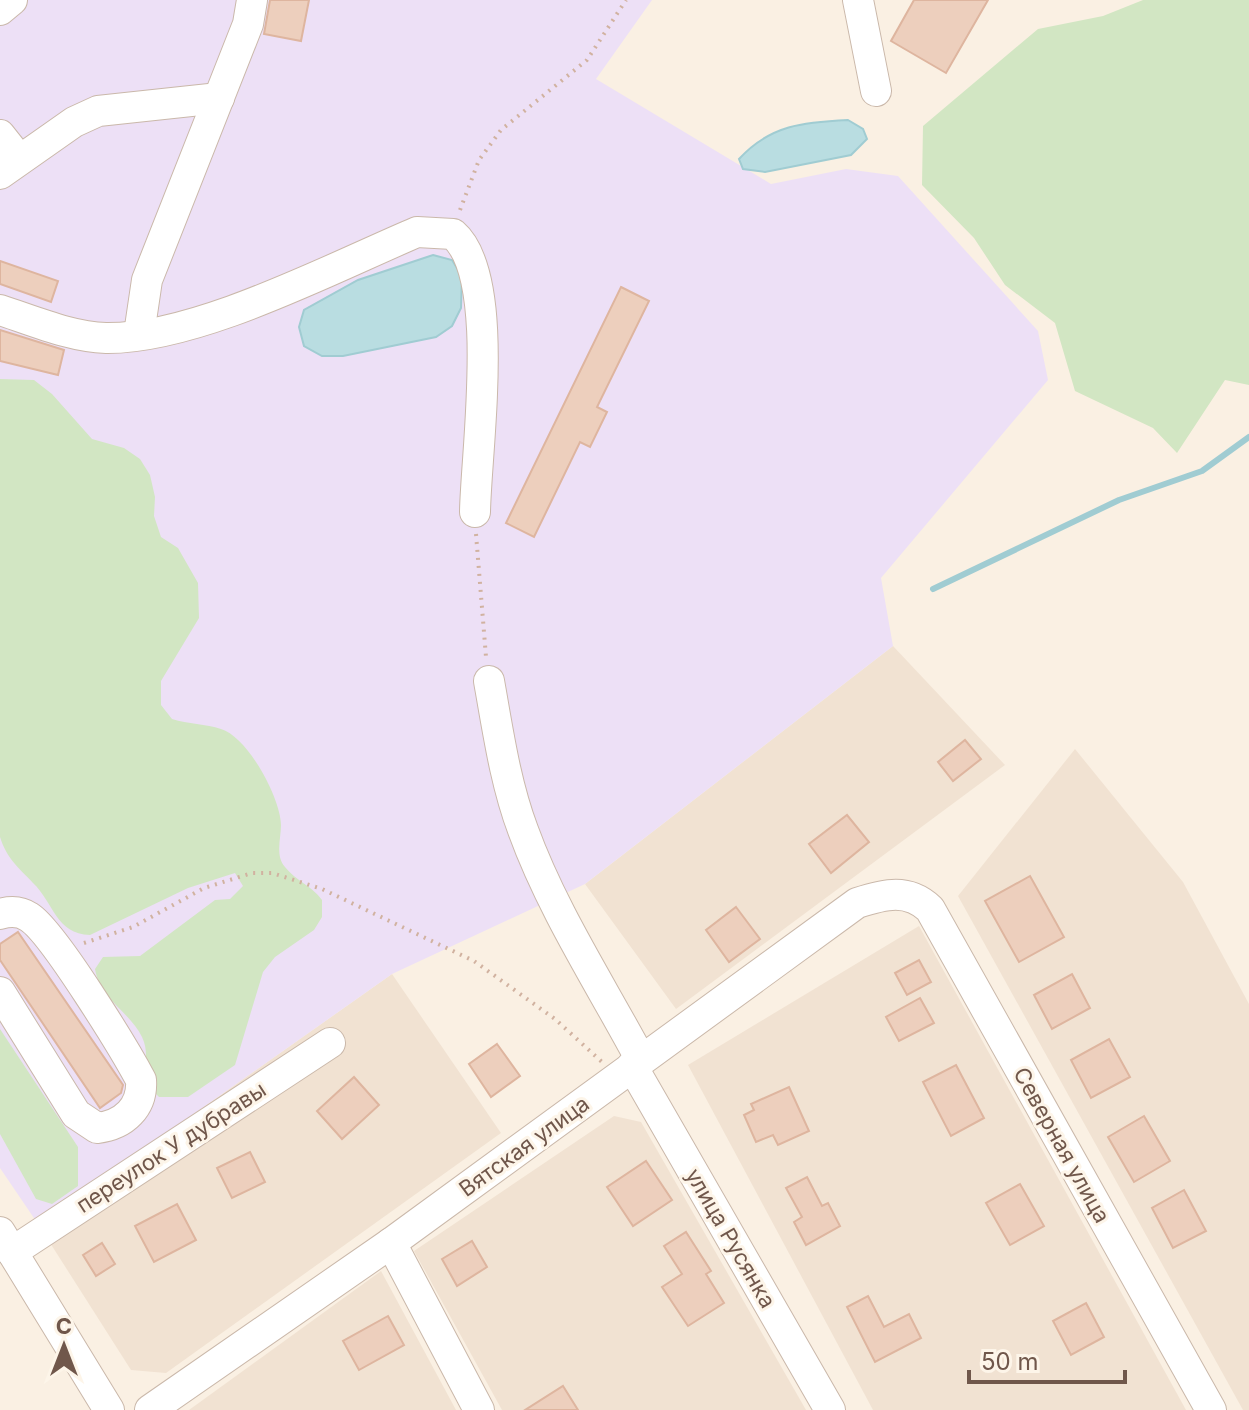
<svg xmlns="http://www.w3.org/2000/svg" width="1249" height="1410" font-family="Inter,sans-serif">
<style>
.residential{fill:#f1e2d2}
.education{fill:#ede0f6}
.green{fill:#d2e6c3}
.water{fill:#b9dde1;stroke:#a0ccd2;stroke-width:2}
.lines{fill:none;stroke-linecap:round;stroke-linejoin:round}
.stream{stroke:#a0ccd2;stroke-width:6}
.building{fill:#edcfbd;stroke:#deb59f;stroke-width:2}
.minor-casing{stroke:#cab8aa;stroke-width:32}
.path{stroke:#d1b2a0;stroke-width:4;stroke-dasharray:2 6;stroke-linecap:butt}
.minor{stroke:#fff;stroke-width:30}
.labels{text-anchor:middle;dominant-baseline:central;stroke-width:6;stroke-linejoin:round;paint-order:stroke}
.street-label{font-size:22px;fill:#70574b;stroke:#fdf5e9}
</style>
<rect width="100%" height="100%" fill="#faf0e3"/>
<g class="residential">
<path d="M 893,646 L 1005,765 L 676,1009 L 585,884 Z"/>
<path d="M 1075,749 L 1183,882 L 1249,1004 L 1249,1410 L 1243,1410 L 958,896 Z"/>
<path d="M 919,926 L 1186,1410 L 873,1410 L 688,1065 Z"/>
<path d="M 392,974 L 501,1133 L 166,1373 L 131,1370 L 38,1224 Z"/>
<path d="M 614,1116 L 641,1122 L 806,1410 L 502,1410 L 414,1251 Z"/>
<path d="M 381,1271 L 456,1410 L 189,1410 Z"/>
</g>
<path class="education" d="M 0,0 L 652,0 L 596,79 L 771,184 L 846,169 L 898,176 L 1038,331 L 1048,380 L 881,578 L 893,646 L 585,884 L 392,974 L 38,1224 L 0,1168 Z"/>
<g class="green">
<path d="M 1143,0 L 1249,0 L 1249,385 L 1225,380 L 1177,453 L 1153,428 L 1075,391 L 1055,323 L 1005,285 L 974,238 L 922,185 L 923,126 L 1038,29 L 1103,16 Z"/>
<path d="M 0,379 L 34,380 L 52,394 L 92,439 L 124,448 L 140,459 L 150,475 L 155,497 L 154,516 L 161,537 L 178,548 L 198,583 L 199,618 L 161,681 L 161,705 L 172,719 C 188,724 206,724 221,729 C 248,737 281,799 281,825 C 281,838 275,856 285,867 C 295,880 312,886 322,900 L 322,917 L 314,930 L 275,957 L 263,972 L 235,1065 L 188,1097 L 159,1097 C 135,1074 153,1060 142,1037 C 130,1012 100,999 95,969 L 103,957 L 140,956 L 215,900 L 230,899 L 243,886 L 235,873 L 188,888 L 90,935 C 56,934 54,903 33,883 C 18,867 7,859 0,837 Z"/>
<path d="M 0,1029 L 78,1147 L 78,1186 L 52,1204 L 36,1199 L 0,1134 Z"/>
</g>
<g class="water">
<path d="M 848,120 L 863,129 L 867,139 L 851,155 L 765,172 L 743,169 L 739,159 C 770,125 804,122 848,120 Z"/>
<path d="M 433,255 L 452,260 L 462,276 L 461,308 L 452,326 L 436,337 L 343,356 L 322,356 L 304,346 L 299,327 L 304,310 L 358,280 Z"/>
</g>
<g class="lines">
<path class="stream" d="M 933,589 L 1119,500 L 1202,471 L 1249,437"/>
</g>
<g class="building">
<path d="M 270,0 L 309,0 L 301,41 L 264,34 Z"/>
<path d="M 914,0 L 988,0 L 946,73 L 891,41 Z"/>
<path d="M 0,261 L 58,281 L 51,302 L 0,284 Z"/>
<path d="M 621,287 L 649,301 L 597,407 L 607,412 L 590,447 L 580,442 L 534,537 L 506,523 Z"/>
<path d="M 0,330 L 64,350 L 58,375 L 0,361 Z"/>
<path d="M 965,740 L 981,759 L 953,781 L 938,762 Z"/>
<path d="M 847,815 L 869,842 L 831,873 L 809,844 Z"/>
<path d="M 1030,876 L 1064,937 L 1019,962 L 985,901 Z"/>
<path d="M 736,907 L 760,939 L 729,962 L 706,930 Z"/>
<path d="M 18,932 L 123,1085 L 121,1093 L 100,1108 L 0,960 L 0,944 Z"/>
<path d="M 919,960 L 931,982 L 907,995 L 895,973 Z"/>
<path d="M 1072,974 L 1090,1008 L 1052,1029 L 1034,995 Z"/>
<path d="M 920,998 L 934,1023 L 899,1041 L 886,1017 Z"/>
<path d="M 1109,1039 L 1130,1077 L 1091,1098 L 1071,1060 Z"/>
<path d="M 497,1044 L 520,1076 L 491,1097 L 469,1064 Z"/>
<path d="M 956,1065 L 984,1118 L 951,1136 L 923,1082 Z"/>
<path d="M 354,1077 L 379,1105 L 342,1139 L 317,1111 Z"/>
<path d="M 789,1087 L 809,1131 L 778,1145 L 773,1135 L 756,1142 L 744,1115 L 754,1110 L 751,1104 Z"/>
<path d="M 1144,1116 L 1170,1161 L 1134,1182 L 1108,1137 Z"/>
<path d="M 250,1152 L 265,1182 L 232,1198 L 217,1168 Z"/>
<path d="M 646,1161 L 672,1200 L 633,1226 L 607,1187 Z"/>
<path d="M 807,1177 L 822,1206 L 828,1203 L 840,1226 L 806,1245 L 794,1222 L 802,1217 L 786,1188 Z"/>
<path d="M 1020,1184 L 1044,1226 L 1010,1245 L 986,1203 Z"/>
<path d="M 1184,1190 L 1206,1231 L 1173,1248 L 1152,1208 Z"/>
<path d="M 177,1204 L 196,1240 L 154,1262 L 135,1226 Z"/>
<path d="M 686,1232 L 711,1271 L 706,1274 L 724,1303 L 688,1326 L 662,1287 L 682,1274 L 664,1246 Z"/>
<path d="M 472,1241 L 487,1267 L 457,1286 L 442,1259 Z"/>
<path d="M 102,1243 L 115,1264 L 96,1276 L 83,1255 Z"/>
<path d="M 868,1296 L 884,1327 L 909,1314 L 921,1338 L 875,1362 L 847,1307 Z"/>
<path d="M 1086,1303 L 1104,1337 L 1071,1355 L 1053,1321 Z"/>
<path d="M 388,1316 L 404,1345 L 359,1370 L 343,1341 Z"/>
<path d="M 563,1386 L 578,1410 L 525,1410 Z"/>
</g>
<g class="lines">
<g class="minor-casing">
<g id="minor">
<path d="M 858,0 L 876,91"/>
<path d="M 0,10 L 12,0"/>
<path d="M 0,135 L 19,159"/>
<path d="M 0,174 L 74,122 L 98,111 L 219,98"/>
<path d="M 0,310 C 34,321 71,337 106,338 C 197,339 332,268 417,232 L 453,234 C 502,276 476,449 475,512"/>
<path d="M 139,334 L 147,280 L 248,24 L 252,0"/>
<path d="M 489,681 C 498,731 505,782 523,830 C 552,910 601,985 641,1060"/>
<path d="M 0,914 C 10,911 20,911 29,917 C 53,932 125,1050 141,1080 C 143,1107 124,1125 97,1128 L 76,1114 L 0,992"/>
<path d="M 632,1066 L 830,1410"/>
<path d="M 0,1232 L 109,1410"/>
<path d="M 391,1243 L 479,1410"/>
<path d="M 12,1252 L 330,1043"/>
<path d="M 150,1410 L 391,1243 L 857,903 C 885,894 908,888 930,909 L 1211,1410"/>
</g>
</g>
<g class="path">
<path d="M 460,210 L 479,160 L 501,130 L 587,60 L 626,0"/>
<path d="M 476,534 L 486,657"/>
<path d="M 84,943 L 133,927 L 204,888 L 252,873 L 272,873 L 322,889 L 474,961 L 555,1019 L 602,1062"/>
</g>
<use href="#minor" class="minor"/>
</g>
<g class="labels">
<g class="street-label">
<text transform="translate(1062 1145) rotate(61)">Северная улица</text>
<text transform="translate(524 1146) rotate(-36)">Вятская улица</text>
<text transform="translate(171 1147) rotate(-33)">переулок У дубравы</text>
<text transform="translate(731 1238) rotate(60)">улица Русянка</text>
</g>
</g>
<g transform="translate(64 1346)" stroke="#fdf5e9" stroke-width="6" paint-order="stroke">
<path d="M0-6L14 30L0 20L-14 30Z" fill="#70574b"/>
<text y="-12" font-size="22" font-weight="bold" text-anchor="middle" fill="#70574b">С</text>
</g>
<path d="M969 1370v12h156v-12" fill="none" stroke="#70574b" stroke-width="4"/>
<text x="981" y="1370" font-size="24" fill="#70574b" stroke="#fdf5e9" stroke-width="6" paint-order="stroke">50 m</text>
</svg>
